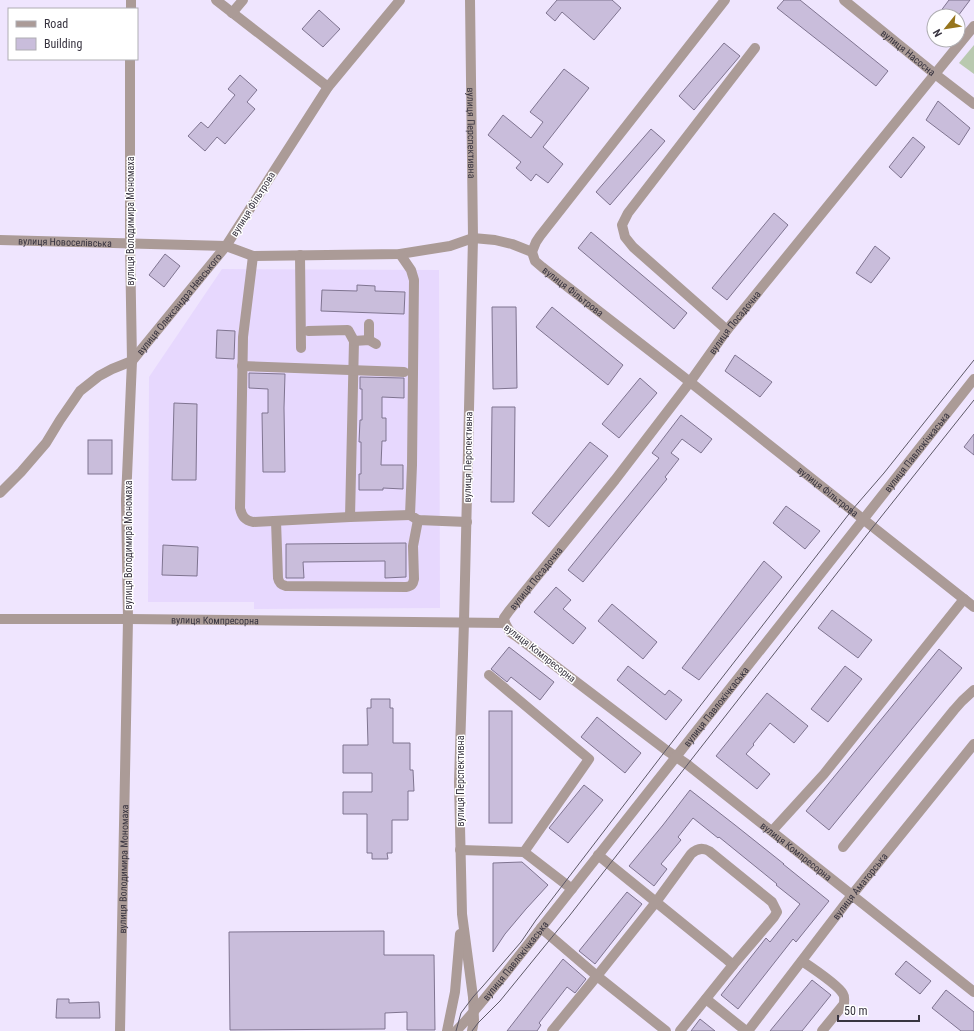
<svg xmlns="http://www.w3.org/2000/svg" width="974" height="1031" font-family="'Roboto Condensed',sans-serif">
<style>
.built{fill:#e7d8fe}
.green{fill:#b9c9b0}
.building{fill:#c9bddb;stroke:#7f7490}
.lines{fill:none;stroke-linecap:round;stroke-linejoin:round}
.minor{stroke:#ab9b97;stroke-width:10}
.tram{stroke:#5d5867;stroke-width:1}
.labels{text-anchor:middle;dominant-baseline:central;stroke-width:3;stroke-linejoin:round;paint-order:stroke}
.street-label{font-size:10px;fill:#383440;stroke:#fff}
</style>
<rect width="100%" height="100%" fill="#efe5fe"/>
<path class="built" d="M 222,269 L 439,270 L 440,608 L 254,609 L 254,602 L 148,602 L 149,377 Z"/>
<path class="green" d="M 974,45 L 974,74 L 959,63 Z"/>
<g class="building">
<path d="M 557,0 L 612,0 L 621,8 L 594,40 L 562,12 L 555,21 L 546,13 Z"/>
<path d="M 784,0 L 800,0 L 888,71 L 876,86 L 777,8 Z"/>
<path d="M 949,0 L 970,0 L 958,16 L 945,16 L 940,12 Z"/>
<path d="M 319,10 L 340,29 L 323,47 L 302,29 Z"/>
<path d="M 724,43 L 740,56 L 694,110 L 679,96 Z"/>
<path d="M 564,69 L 589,88 L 543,147 L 563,164 L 548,183 L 536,174 L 531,181 L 516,168 L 521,162 L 488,135 L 503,115 L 531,138 L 543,122 L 530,112 Z"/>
<path d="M 240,75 L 257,90 L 247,102 L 255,109 L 225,144 L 217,137 L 205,151 L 188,136 L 201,122 L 208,128 L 235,95 L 228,89 Z"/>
<path d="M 938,101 L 970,128 L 959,145 L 926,120 Z"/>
<path d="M 651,129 L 665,141 L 610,205 L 596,192 Z"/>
<path d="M 913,137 L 925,147 L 901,178 L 889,167 Z"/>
<path d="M 774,213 L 788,225 L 727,300 L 712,288 Z"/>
<path d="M 591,232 L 687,313 L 674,329 L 578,248 Z"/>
<path d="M 875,246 L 890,258 L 871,283 L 856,273 Z"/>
<path d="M 165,254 L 180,266 L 164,287 L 149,275 Z"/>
<path d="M 357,285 L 375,286 L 375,291 L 405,292 L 404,314 L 321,311 L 322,290 L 357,291 Z"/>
<path d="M 492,307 L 516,307 L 517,388 L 493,389 Z"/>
<path d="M 552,307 L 623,365 L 608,385 L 536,327 Z"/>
<path d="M 217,330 L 235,331 L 234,359 L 216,358 Z"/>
<path d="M 735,355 L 772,382 L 760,397 L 725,371 Z"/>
<path d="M 249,373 L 285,374 L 284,408 L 285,472 L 263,472 L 262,413 L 268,413 L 268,389 L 249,388 Z"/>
<path d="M 360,377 L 404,378 L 404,398 L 382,397 L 382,418 L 386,418 L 386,441 L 382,441 L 381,465 L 403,465 L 403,489 L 383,488 L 383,490 L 359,490 L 359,474 L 361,474 L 361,442 L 359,442 L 360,420 L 362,420 L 362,389 L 360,389 Z"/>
<path d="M 640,378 L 657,393 L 619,438 L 602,424 Z"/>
<path d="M 174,403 L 197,404 L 196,480 L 172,480 Z"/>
<path d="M 492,407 L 515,407 L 514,502 L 491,502 Z"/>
<path d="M 681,415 L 712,439 L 701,453 L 682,439 L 671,453 L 679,459 L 665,477 L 667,479 L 583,582 L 568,570 L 659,458 L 652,453 Z"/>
<path d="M 974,434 L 974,455 L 964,447 Z"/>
<rect x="88" y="440" width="24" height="34"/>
<path d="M 590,442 L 608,456 L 549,527 L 532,513 Z"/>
<path d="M 786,506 L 820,531 L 805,549 L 773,523 Z"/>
<path d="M 406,543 L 406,577 L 385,578 L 385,561 L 303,562 L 304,578 L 286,578 L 286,544 Z"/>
<path d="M 163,545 L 198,547 L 197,576 L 162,575 Z"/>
<path d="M 764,561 L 782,577 L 699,680 L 682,668 Z"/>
<path d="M 556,587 L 571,600 L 563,609 L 586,628 L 573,644 L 534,612 Z"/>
<path d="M 612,604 L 657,642 L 643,659 L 598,621 Z"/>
<path d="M 832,610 L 872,640 L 858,658 L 818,628 Z"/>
<path d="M 509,647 L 554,682 L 540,700 L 511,677 L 507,682 L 491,669 Z"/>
<path d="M 939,649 L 962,668 L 829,830 L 806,811 Z"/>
<path d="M 628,666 L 665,695 L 669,690 L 682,700 L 666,720 L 617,680 Z"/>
<path d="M 845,666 L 862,679 L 828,722 L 811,709 Z"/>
<path d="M 767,693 L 808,726 L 794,743 L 770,723 L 753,744 L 754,745 L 746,754 L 770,774 L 757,789 L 716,756 Z"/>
<path d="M 371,699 L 390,699 L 390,708 L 393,708 L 393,743 L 410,743 L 410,770 L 413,770 L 414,791 L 408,791 L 408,820 L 392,820 L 392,853 L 387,853 L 388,859 L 372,859 L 372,853 L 367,853 L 367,814 L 343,814 L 343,792 L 372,792 L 372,773 L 343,773 L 343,745 L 368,745 L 367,708 L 371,708 Z"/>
<rect x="489" y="711" width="23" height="112"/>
<path d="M 597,717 L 641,753 L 625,773 L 581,737 Z"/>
<path d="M 584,785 L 603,800 L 568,843 L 549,828 Z"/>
<path d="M 690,790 L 735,825 L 784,864 L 783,864 L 829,901 L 796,942 L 793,939 L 738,1009 L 721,995 L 766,938 L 770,942 L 800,904 L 776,885 L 777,884 L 719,837 L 718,838 L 693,818 L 678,837 L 681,840 L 661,864 L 667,869 L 654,886 L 629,866 L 663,825 Z"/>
<path d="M 522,862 L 548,885 L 526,909 L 505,934 L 493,952 L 493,863 Z"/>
<path d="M 627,892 L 642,904 L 595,964 L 579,951 Z"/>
<path d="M 384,931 L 384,955 L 434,955 L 435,1030 L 407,1030 L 407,1012 L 385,1013 L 385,1029 L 230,1030 L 229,932 Z"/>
<path d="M 563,959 L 586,979 L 575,993 L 567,987 L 539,1023 L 541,1025 L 537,1031 L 507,1031 Z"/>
<path d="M 906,961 L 931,981 L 920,994 L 895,974 Z"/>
<path d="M 812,980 L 831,995 L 802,1031 L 770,1031 Z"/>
<path d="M 946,990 L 974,1012 L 974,1031 L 961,1031 L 932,1008 Z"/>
<path d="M 57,999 L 69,999 L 69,1003 L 99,1002 L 100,1018 L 56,1018 Z"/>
<path d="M 700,1019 L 715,1031 L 691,1031 Z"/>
</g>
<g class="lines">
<g class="minor">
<path d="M 216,0 L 328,87"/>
<path id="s1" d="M 400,0 L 328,87 L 226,246 L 253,256 L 400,254 L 450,246 L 473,238 L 495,240 L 512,244 L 532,252 L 535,261 L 542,267 L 690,382 L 974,607"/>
<path id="s2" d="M 470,0 L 473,238 L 464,622 L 459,782 L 462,914 L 473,997 L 474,1020 L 472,1031"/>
<path id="s3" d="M 844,0 L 935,74 L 974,104"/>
<path d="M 131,9 L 131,0"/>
<path d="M 232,13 L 243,0"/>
<path id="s4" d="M 0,240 L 226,246"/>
<path d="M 532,252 L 536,242 L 540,236 L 725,0"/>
<path d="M 400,254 L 411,270 L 414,280 L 412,465 L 410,515 L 418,520 L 467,522"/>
<path d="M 300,255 L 301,348"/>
<path d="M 253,256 L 243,337 L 240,508 C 242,517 245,520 253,522 L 350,517 L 410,515"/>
<path d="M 727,330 L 633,247 L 625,237 L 622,225 L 628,213 L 755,48"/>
<path d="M 308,331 L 348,330 L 354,341 L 350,517"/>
<path d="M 369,340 L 369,324"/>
<path d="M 354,341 L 369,340 L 376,344"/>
<path id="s5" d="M 132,361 L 226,246"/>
<path d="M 242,366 L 404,372"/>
<path d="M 0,493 L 21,472 L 46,443 L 60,420 L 80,391 L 99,376 L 112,369 L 132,361"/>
<path d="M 276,521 L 278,578 C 279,583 281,585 286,586 L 406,587 C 412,586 413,584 414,579 L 413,546 L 418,520"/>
<path id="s6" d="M 0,619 L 128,619 L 505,623 L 510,632 L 516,636 L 666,750 L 688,765 L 974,992"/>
<path id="s7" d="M 505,623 L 504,618 L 509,611 L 615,480 L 690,382 L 727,330 L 974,26"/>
<path d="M 489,675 L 589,759 L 524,852"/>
<path d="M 772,831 L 824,774 L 964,599"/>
<path d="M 843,847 L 954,710 L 962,701 L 974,690"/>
<path d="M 460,850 L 524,852 L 572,889"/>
<path d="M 598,855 L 725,958 L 733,965 L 774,917 L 777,912 L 772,902 L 709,851 C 702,847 696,849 691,854 L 656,902 L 597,976 L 666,1031"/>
<path d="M 541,928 L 597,976 L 552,1031"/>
<path d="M 802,961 C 811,967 839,986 843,994 C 845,997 844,1000 844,1004 L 822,1031"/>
<path d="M 706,999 L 746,1031"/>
<path id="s8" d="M 120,1031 L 128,619 L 126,499 L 132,361 L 130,244 L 130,59"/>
<path d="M 447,1031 L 455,992 L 460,934"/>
<path id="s9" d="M 456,1031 C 473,1014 488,994 504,975 L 974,379"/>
<path d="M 680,1031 L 733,965"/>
<path id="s10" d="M 748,1031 L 852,895 L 974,744"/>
</g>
<g class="tram">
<path d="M 456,1031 L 461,1013 L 473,997 L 483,986 L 521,942 L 536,920 L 666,750 L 852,510 L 884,473 L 974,360"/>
<path d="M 472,1031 L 478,1023 L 500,1001 L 570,915 L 873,527 L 974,400"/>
</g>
</g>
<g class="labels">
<g class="street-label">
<text stroke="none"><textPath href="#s3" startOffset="83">вулиця Насосна</textPath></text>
<text stroke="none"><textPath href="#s2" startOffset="133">вулиця Перспективна</textPath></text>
<text transform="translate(253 204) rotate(-58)">вулиця Фільтрова</text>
<text transform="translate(130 221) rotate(-90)">вулиця Володимира Мономаха</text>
<text stroke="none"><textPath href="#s4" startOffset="65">вулиця Новоселівська</textPath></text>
<text stroke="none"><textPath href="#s1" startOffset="672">вулиця Фільтрова</textPath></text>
<text stroke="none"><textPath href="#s5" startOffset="74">вулиця Олександра Невського</textPath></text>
<text stroke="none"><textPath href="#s7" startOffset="380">вулиця Посадочна</textPath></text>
<text stroke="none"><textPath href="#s9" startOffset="740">вулиця Павлокічкаська</textPath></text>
<text transform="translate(468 457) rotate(-89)">вулиця Перспективна</text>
<text stroke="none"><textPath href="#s1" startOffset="996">вулиця Фільтрова</textPath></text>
<text transform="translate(128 545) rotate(-90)">вулиця Володимира Мономаха</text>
<text stroke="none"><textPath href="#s7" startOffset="56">вулиця Посадочна</textPath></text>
<text stroke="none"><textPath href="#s6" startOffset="215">вулиця Компресорна</textPath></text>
<text transform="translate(540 653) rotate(38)">вулиця Компресорна</text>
<text stroke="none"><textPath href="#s9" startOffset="416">вулиця Павлокічкаська</textPath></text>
<text transform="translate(460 781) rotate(-90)">вулиця Перспективна</text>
<text stroke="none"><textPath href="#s6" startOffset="876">вулиця Компресорна</textPath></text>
<text stroke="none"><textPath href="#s8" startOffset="162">вулиця Володимира Мономаха</textPath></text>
<text stroke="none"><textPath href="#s10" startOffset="183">вулиця Аматорська</textPath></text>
<text stroke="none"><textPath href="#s9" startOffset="92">вулиця Павлокічкаська</textPath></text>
</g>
</g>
<rect x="8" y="8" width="130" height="52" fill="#ffffff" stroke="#afaeb3"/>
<rect x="16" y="21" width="20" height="6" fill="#ab9b97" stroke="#afaeb3"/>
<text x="44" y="28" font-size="12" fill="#383440">Road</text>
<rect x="16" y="38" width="20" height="12" fill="#c9bddb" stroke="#afaeb3"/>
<text x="44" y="48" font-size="12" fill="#383440">Building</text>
<g transform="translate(946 28) rotate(240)"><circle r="19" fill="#ffffff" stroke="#afaeb3"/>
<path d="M0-3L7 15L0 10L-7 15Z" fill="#96751d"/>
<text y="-6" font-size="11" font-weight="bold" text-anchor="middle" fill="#383440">N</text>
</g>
<path d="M838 1015v6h81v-6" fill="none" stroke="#383440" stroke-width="2"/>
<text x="844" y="1015" font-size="12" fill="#383440" stroke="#ffffff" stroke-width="3" paint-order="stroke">50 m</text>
</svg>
